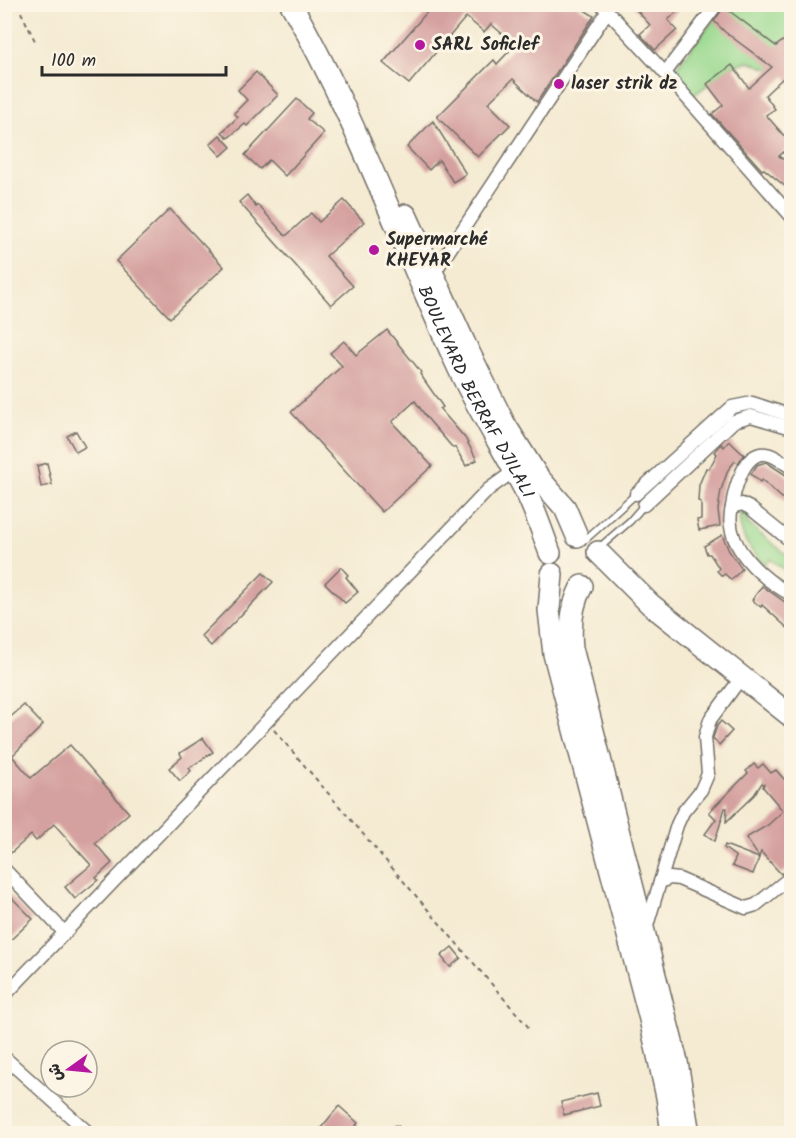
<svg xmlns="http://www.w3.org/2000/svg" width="796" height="1138" font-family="Kalam,'Playpen Sans Arabic',sans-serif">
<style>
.green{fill:#99d98f;stroke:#62825d;stroke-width:1.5}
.building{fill:#d5a1a0}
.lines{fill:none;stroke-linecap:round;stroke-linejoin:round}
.service-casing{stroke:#726e66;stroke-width:9}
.minor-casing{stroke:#726e66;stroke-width:15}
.trunk-casing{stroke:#726e66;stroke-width:24}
.path{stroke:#726e66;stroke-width:2;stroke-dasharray:4.5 4.5;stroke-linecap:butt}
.service{stroke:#fff;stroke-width:6}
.minor{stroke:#fff;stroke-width:12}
.trunk{stroke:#fff;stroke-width:21}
.poi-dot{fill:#b5179e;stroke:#fcf5e5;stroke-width:2}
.labels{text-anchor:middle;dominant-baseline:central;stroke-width:6;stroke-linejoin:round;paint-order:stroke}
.poi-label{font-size:18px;font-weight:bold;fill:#2b2b2b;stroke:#fcf5e5;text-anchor:start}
.street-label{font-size:18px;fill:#2b2b2b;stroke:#fcf5e5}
</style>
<rect width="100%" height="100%" fill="#fcf5e5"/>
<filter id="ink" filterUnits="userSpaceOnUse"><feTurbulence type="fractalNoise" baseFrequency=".0167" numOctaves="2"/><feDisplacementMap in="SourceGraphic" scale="12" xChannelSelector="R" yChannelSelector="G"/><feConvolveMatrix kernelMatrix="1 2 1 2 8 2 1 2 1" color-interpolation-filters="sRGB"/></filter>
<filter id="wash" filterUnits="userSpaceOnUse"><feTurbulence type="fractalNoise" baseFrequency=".008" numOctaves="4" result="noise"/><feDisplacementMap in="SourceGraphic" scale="24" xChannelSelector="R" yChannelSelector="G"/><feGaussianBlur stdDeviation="1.35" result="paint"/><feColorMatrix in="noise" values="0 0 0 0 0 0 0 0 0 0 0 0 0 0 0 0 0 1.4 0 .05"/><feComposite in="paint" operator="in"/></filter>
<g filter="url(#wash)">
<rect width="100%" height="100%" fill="#f5ebd3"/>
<g class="green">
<path d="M 725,5 L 791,5 L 791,50 L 773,69 C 763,70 755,61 746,62 C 732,64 707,86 694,95 L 672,73 Z"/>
<path d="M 740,513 L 745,513 L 749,517 L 747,523 L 791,558 L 791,586 L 784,581 L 788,573 L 770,559 L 765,565 C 750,550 738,536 740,513 Z"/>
</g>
<g id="blocks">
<g class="building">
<path d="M 434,4 L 575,4 L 594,16 L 537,102 L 513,79 L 488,103 L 510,125 L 478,157 L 437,117 L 494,60 L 497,64 L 515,45 L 491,24 L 484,32 L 466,17 L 409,84 L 383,63 Z"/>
<path d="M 631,4 L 685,4 L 668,20 L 677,30 L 655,50 L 640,34 L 650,25 Z"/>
<path d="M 724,7 L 776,46 L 792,34 L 792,85 L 785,76 L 765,95 L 775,109 L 766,115 L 792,145 L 779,156 L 792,166 L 792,192 L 764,169 L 762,170 L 712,114 L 723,105 L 707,84 L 732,65 L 749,88 L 772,67 L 725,32 L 714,21 Z"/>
<path d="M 256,72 L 278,95 L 247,126 L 245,124 L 228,138 L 222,132 L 238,117 L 234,113 L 247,100 L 238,90 Z"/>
<path d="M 297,99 L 312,113 L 307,119 L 324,133 L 285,176 L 269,160 L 260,169 L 245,155 Z"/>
<path d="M 433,121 L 466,174 L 453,182 L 439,160 L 429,170 L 407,147 Z"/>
<path d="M 220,135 L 231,147 L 221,156 L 210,144 Z"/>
<path d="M 247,195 L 256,207 L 258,205 L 286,236 L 311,213 L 319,222 L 344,200 L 364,222 L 326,256 L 353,286 L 331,305 L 239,202 Z"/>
<path d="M 170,209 L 224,267 L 170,318 L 116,261 Z"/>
<path d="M 387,330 L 421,372 L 420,374 L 443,407 L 440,409 L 465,438 L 477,460 L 466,466 L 455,447 L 453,448 L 427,418 L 415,401 L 392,422 L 432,466 L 382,512 L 291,412 L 342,366 L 330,353 L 344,341 L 356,355 Z"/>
<path d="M 76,431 L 85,447 L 76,452 L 67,436 Z"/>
<path d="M 729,441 L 744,455 L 738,463 L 735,461 L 728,470 L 721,490 L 718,510 L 720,526 L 699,530 L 697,520 L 701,519 L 701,502 L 698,501 L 699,485 L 706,468 L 709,469 L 717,454 L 715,452 L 721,444 L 724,447 Z"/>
<path d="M 766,462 L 792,479 L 792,507 L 762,480 L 760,482 L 751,474 L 757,465 Z"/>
<path d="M 47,463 L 52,485 L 41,487 L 37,466 Z"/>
<path d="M 722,535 L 729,551 L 742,569 L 731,580 L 725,574 L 722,576 L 717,571 L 719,568 L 710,554 L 707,554 L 704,546 Z"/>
<path d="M 341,567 L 348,575 L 346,577 L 358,592 L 345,603 L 325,583 Z"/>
<path d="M 263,573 L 273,582 L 211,646 L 201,636 Z"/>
<path d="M 762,586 L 792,607 L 792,632 L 762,605 L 761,607 L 752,600 Z"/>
<path d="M 24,705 L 43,725 L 12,756 L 31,778 L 70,745 L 129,813 L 95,843 L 112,863 L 96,878 L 98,880 L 75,899 L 65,887 L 91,865 L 54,824 L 36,841 L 31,835 L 4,859 L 4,723 Z"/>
<path d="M 721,721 L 732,731 L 719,745 L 713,738 L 717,726 Z"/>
<path d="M 203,738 L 213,752 L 189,768 L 191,771 L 180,781 L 169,768 L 182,757 L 180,753 Z"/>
<path d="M 754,764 L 758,768 L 763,764 L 771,773 L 776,770 L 792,788 L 792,867 L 781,874 L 761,852 L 759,857 L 746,838 L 768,825 L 783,811 L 763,787 L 764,784 L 762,783 L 754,795 L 726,822 L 727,808 L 725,808 L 715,841 L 705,834 L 716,819 L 709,812 L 748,773 L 746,771 Z"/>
<path d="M 725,845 L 759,858 L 753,874 L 732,866 L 736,857 L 724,848 Z"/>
<path d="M 4,890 L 33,919 L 4,946 Z"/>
<path d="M 452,947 L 461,958 L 450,967 L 441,956 Z"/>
<path d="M 597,1093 L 600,1106 L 564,1115 L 561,1102 Z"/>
<path d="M 339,1106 L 358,1123 L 356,1125 L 366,1134 L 316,1134 Z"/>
</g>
</g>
</g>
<g filter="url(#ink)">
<use href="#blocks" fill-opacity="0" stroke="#726e66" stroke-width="1.5"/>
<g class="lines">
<g class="service-casing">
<g id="service">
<path d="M 586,539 L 636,494"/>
<path d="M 600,547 L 630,521 L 644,505"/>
<path d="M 392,1134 L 396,1129"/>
</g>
</g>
<g class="minor-casing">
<g id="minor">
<path d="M 601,4 L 665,73 L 792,217"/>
<path d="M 665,73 L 717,4"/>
<path d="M 434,273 L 607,12"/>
<path d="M 636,494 L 732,407 L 752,403 L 792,416"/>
<path d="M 644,505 L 734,421 L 751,416 L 792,428"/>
<path d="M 732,507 C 734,490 744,451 766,454 C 775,455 784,463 792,468"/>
<path d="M 792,542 L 750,508 L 742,504 L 732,507 C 722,545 762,579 792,595"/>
<path d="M 4,869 L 65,933"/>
<path d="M 660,882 L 670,878 L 679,879 L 746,908 L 756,905 L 792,876"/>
<path d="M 646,929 L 677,825 L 683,812 L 701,790 L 708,774 L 705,737 L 710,720 L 741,678"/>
<path d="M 4,996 L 489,489 L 514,471"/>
<path d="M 4,1057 L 90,1134"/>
</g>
</g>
<g class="trunk-casing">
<g id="trunk">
<path id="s1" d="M 291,4 C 357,119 402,247 458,367 C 478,411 505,451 527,494 C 536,513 543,534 550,553"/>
<path d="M 406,215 L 465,344 L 504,423 L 538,477 L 565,508 L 577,536"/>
<path d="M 598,552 L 650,604 L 792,717"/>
<path d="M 552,574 L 549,610 L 554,654 L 650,1019 L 667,1097 L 672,1134"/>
<path d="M 582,586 C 571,605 570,627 572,648 L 677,1062 L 689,1134"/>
</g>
</g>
<g class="path">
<path d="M 17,4 L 36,43"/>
<path d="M 274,730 L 530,1029"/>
</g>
<use href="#service" class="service"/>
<use href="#minor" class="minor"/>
<use href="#trunk" class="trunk"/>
</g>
</g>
<g class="poi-dot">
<circle cx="420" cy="45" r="6"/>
<circle cx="559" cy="84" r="6"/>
<circle cx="374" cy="250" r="6"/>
</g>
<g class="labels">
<g class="poi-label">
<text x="432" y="45">SARL Soficlef</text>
<text x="571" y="84">laser strik dz</text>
<text x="386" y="240">Supermarché<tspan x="386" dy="21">KHEYAR</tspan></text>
</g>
<g class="street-label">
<text stroke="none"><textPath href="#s1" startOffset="430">BOULEVARD BERRAF DJILALI</textPath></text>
</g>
</g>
<rect width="796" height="1138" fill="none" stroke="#fcf5e5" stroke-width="24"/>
<g transform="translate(69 1069) rotate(255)"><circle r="28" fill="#fcf5e5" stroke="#a8a49b" stroke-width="1.5"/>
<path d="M0-4.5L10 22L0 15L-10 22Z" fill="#b5179e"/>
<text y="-9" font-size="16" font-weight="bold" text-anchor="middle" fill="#2b2b2b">ش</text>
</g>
<path d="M42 66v9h184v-9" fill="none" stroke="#2b2b2b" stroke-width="3"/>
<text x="51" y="66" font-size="18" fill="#2b2b2b" stroke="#fcf5e5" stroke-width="4.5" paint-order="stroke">100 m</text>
</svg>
